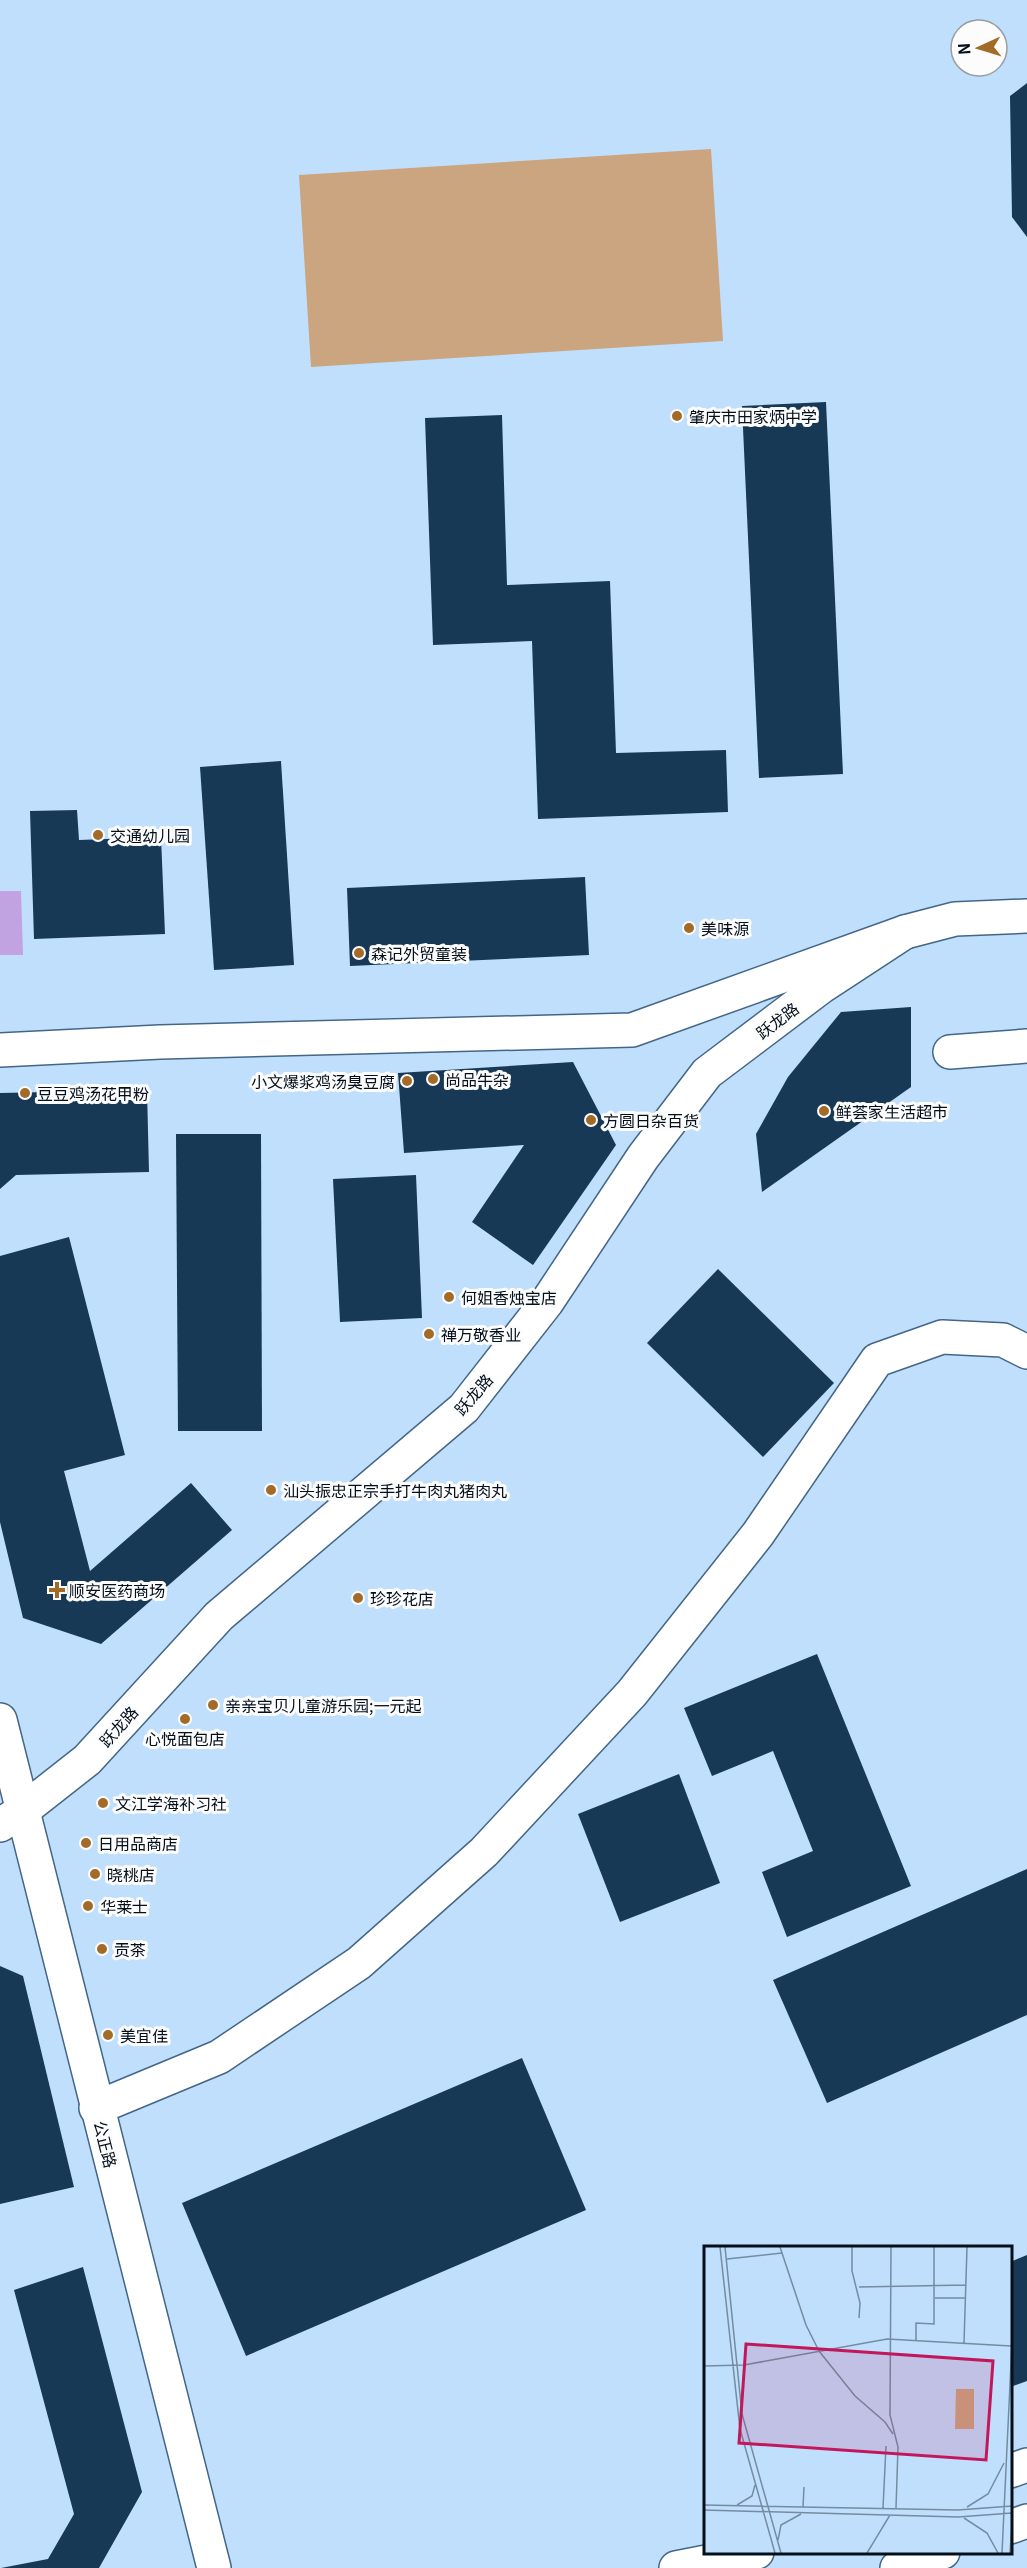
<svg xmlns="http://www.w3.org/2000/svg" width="1027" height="2568" font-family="Georgia,'Noto Sans SC',serif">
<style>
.green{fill:#caa57f}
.water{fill:#c2a3e1}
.building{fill:#173956}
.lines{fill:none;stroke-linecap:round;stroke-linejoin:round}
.minor-casing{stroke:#436686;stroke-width:36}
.minor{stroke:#fff;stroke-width:33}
.poi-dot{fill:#a36b28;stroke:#fcfcfc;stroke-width:2}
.labels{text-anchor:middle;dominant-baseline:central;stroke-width:6;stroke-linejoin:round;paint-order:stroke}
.poi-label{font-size:16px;fill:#030f1b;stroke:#fcfcfc;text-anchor:start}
.street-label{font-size:16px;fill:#030f1b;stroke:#fcfcfc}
.inset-road{fill:none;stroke:#748ca2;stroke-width:1.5}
.view{fill:#c2185b;fill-opacity:0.15;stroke:#c2185b;stroke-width:3}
.inset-edge{fill:none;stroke:#030f1b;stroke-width:3}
</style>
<rect width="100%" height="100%" fill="#c0dffc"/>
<path class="green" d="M 711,149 L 723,341 L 311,367 L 299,175 Z"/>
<path class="water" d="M 0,891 L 21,891 L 23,955 L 0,955 Z"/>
<g class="building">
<path d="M 1027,83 L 1027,237 L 1012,217 L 1010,96 Z"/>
<path d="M 826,402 L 843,774 L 759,778 L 742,406 Z"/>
<path d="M 502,415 L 507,585 L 610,581 L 616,753 L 726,750 L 728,812 L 538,819 L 532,641 L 433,645 L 425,418 Z"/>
<path d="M 281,761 L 294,965 L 214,970 L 200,767 Z"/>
<path d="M 77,810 L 79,840 L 161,837 L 165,934 L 34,939 L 30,811 Z"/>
<path d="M 585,877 L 589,955 L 350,966 L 347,888 Z"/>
<path d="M 911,1007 L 911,1087 L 762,1192 L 756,1134 L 788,1077 L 841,1012 Z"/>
<path d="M 573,1062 L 616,1145 L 533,1265 L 472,1222 L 524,1145 L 404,1153 L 398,1073 Z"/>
<path d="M 147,1090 L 149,1172 L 16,1175 L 0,1189 L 0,1093 Z"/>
<path d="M 176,1134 L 261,1134 L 262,1431 L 178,1431 Z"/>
<path d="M 416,1175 L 422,1318 L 340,1322 L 333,1179 Z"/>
<path d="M 69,1237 L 125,1455 L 64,1471 L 90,1571 L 191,1483 L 232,1530 L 101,1644 L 23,1618 L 0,1522 L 0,1256 Z"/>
<path d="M 718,1269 L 834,1383 L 763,1457 L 647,1343 Z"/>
<path d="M 817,1654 L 911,1886 L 787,1937 L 762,1872 L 813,1851 L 773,1751 L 712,1776 L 684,1708 Z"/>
<path d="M 679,1774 L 720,1883 L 620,1922 L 578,1814 Z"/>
<path d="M 1027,1869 L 1027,2015 L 827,2103 L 773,1980 Z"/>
<path d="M 0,1966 L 23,1976 L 74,2187 L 0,2204 Z"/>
<path d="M 522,2058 L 586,2210 L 246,2356 L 182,2203 Z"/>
<path d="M 1027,2255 L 1027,2381 L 1010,2387 L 1010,2262 Z"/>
<path d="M 83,2267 L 142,2492 L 99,2568 L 1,2568 L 48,2559 L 74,2514 L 14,2290 Z"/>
</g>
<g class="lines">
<g class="minor-casing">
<g id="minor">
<path d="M 0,1050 L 160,1042 L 632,1030 L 905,932 L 955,919 L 1027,916"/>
<path d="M 950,1052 L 1027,1046"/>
<path d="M 0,1720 L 214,2568"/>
<path d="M 0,1825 L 22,1811 L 87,1760 L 219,1616 L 464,1408 L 547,1302 L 643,1157 L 707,1073 L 821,987 L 905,932"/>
<path d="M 96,2108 L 219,2057 L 359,1963 L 484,1852 L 632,1693 L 758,1534 L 877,1360 L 942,1337 L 1003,1340 L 1027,1352"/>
<path d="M 1010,2471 L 1027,2465"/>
<path d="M 1010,2527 L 1027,2521"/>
<path d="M 676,2568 L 757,2552"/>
<path d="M 897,2568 L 943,2552"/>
</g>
</g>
<use href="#minor" class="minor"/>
</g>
<g class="poi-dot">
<circle cx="677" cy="416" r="6"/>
<circle cx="98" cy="835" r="6"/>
<circle cx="689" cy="928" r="6"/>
<circle cx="359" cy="953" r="6"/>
<circle cx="433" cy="1079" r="6"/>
<circle cx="407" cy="1081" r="6"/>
<circle cx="25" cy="1093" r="6"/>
<circle cx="824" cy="1111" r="6"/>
<circle cx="591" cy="1120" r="6"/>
<circle cx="449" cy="1297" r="6"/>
<circle cx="429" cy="1334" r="6"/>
<circle cx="271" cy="1490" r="6"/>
<path d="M54 1581h6v6h6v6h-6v6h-6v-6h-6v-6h6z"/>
<circle cx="358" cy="1598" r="6"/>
<circle cx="213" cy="1705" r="6"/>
<circle cx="185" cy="1719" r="6"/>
<circle cx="103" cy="1803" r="6"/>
<circle cx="86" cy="1843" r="6"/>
<circle cx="95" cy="1874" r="6"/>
<circle cx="88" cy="1906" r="6"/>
<circle cx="102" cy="1949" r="6"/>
<circle cx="108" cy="2035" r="6"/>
</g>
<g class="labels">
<g class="poi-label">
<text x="689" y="416">肇庆市田家炳中学</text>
<text x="110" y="835">交通幼儿园</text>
<text x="701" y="928">美味源</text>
<text x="371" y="953">森记外贸童装</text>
<text x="445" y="1079">尚品牛杂</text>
<text x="395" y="1081" text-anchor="end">小文爆浆鸡汤臭豆腐</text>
<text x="37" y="1093">豆豆鸡汤花甲粉</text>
<text x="836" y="1111">鲜荟家生活超市</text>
<text x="603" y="1120">方圆日杂百货</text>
<text x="461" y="1297">何姐香烛宝店</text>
<text x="441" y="1334">禅万敬香业</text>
<text x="283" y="1490">汕头振忠正宗手打牛肉丸猪肉丸</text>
<text x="69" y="1590">顺安医药商场</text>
<text x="370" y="1598">珍珍花店</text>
<text x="225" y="1705">亲亲宝贝儿童游乐园;一元起</text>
<text x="185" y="1738" text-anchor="middle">心悦面包店</text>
<text x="115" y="1803">文江学海补习社</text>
<text x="98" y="1843">日用品商店</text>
<text x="107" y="1874">晓桃店</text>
<text x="100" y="1906">华莱士</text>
<text x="114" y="1949">贡茶</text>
<text x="120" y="2035">美宜佳</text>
</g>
<g class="street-label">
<text transform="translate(777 1020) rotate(-37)">跃龙路</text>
<text transform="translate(473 1394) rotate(-49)">跃龙路</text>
<text transform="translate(118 1726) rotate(-48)">跃龙路</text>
<text transform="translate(106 2144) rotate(76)">公正路</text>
</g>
</g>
<g transform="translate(704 2246)">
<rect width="308" height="308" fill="#c0dffc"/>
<path d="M 252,143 L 270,143 L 270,183 L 251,183 Z" fill="#caa57f"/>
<path class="inset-road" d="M 16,1 L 36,183 L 71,307M 21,1 L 38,168 L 77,307M 76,1 L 102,79 L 115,105 L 151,150 L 181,176 L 189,188M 148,1 L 148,25 L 156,57 L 155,72M 187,1 L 186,169 L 194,201 L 192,262M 23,13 L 78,7M 155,41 L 262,39M 231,52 L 261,52M 212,94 L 212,77 L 230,78 L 230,1M 260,97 L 263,1M 0,120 L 40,119 L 183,93 L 307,100M 0,259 L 254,264 L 308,260M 33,259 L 48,250 L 51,239M 99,261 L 100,241M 263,261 L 284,248 L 300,217M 179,262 L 182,200M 0,264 L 254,271 L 308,267M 260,272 L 283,287 L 294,307M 74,294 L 77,279 L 97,268M 163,307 L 186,269M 298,307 L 308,96M 306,307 L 308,276"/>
<path class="view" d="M 42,98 L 289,115 L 282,214 L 35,197 Z"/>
<rect width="308" height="308" class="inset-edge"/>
</g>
<g transform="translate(979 48) rotate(266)"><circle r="28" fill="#fcfcfc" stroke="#989da2" stroke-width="1.5"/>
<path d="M0-4.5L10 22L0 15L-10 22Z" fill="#a36b28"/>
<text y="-9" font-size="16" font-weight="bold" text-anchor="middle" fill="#030f1b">N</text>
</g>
</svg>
